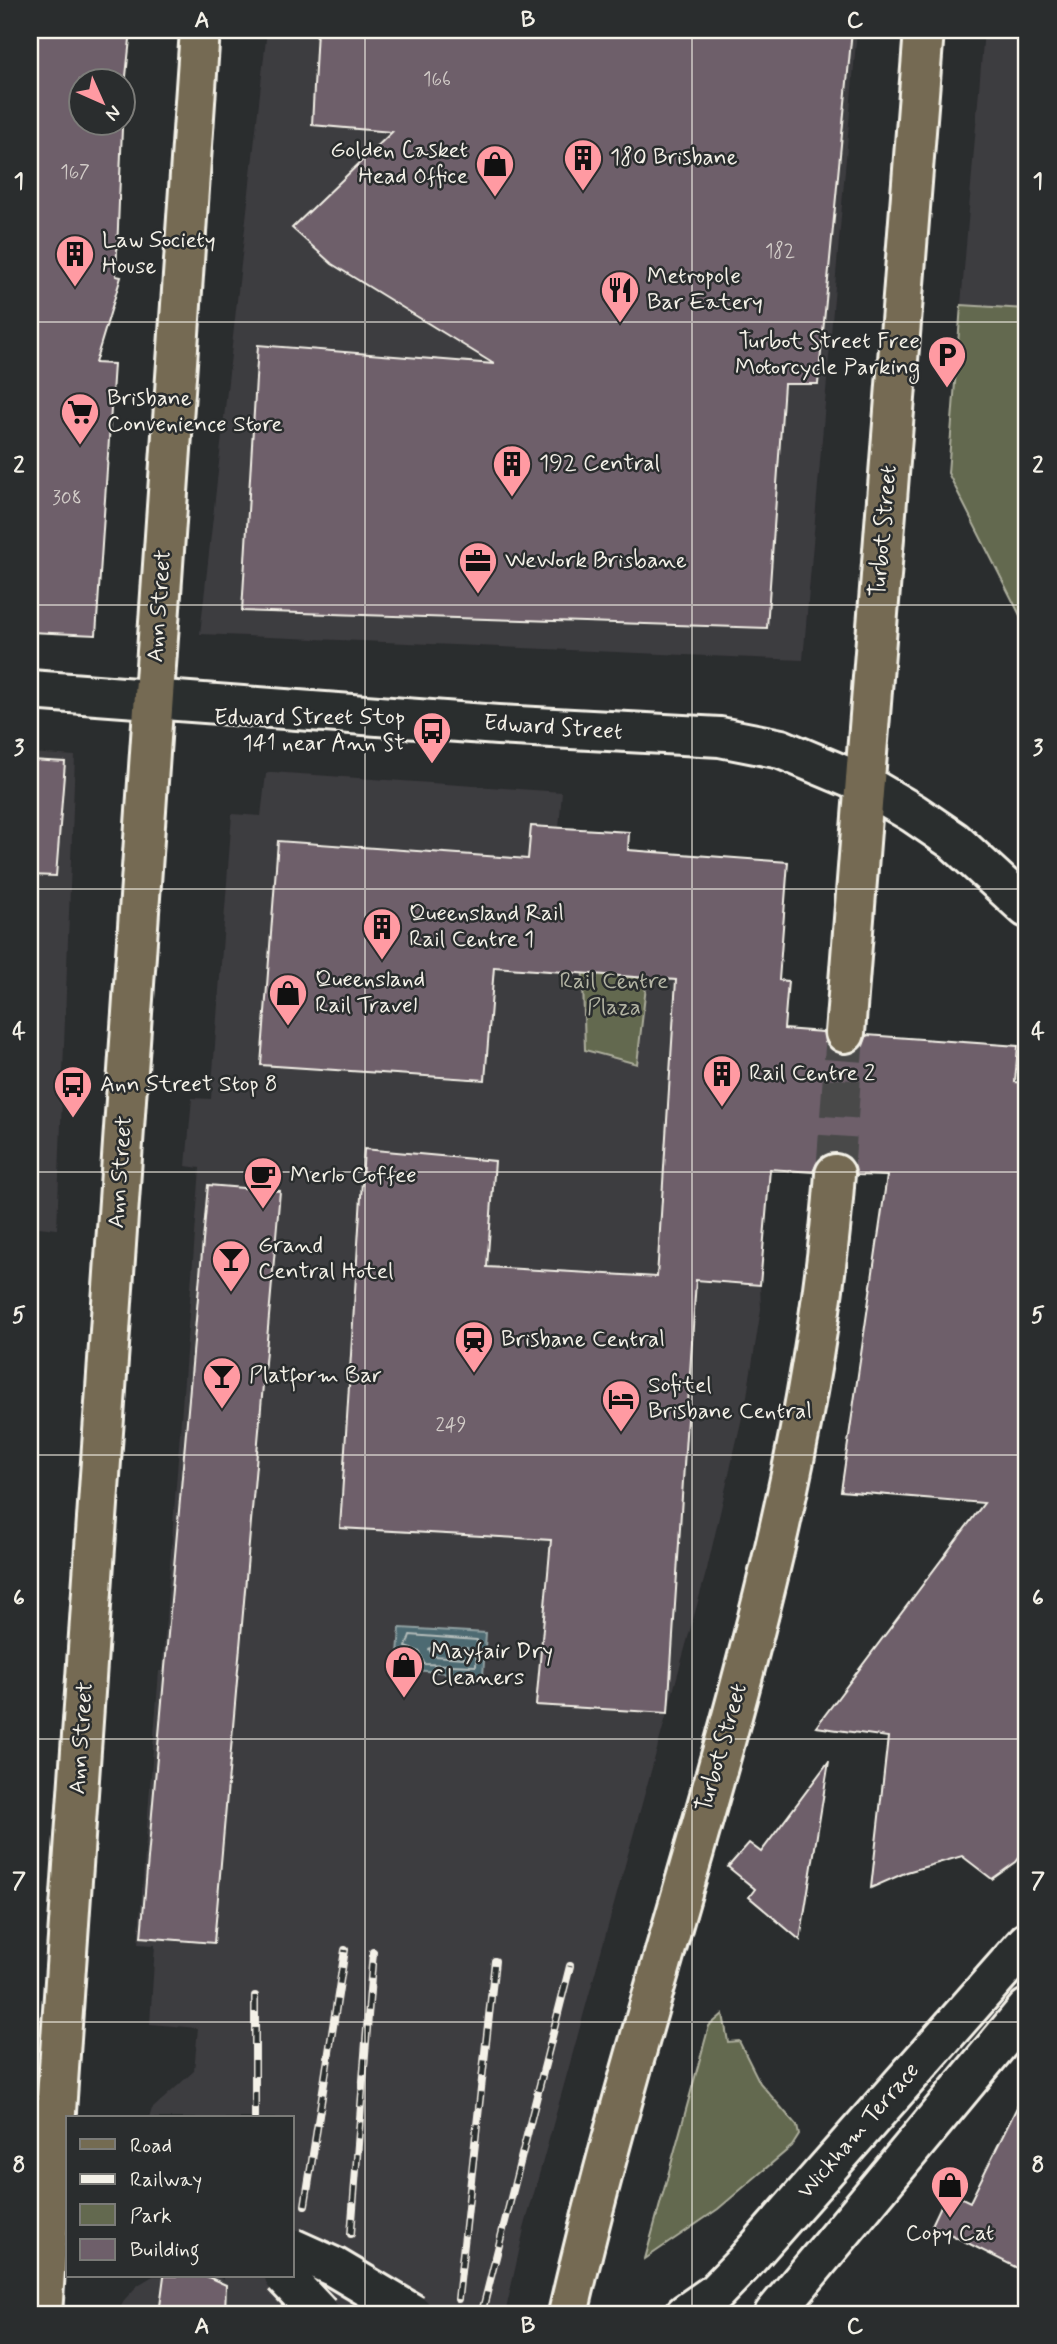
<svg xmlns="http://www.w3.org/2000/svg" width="1057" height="2344" font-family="Mynerve,sans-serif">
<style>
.built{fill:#3e3c40}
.green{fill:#63694f;stroke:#acad9c;stroke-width:2}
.water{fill:#4e6a72;stroke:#90a0a1;stroke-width:2}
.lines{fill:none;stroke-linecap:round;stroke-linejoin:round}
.shore{stroke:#b2bbb9;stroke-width:2}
.building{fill:#6e5f6a;stroke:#f4f1e8;stroke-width:2;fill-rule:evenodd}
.primary-tunnel{stroke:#484a4a;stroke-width:38;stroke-dasharray:38 19;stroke-linecap:butt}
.secondary-casing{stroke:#f4f1e8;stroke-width:44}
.primary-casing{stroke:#f4f1e8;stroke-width:44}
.secondary{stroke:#2a2d2e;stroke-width:38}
.primary{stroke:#746b52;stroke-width:38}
.rail-casing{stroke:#f4f1e8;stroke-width:8}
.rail{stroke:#2a2d2e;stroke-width:5;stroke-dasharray:16;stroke-linecap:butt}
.secondary-bridge-casing{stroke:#f4f1e8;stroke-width:44;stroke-linecap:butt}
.secondary-bridge{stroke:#2a2d2e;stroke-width:38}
.grid{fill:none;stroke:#f4f1e8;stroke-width:2;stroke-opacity:0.55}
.labels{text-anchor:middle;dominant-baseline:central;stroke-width:5;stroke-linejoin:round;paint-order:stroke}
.number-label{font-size:19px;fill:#d2ccc8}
.poi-label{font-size:23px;fill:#f4f1e8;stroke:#2a2d2e;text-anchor:start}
.street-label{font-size:23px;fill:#f4f1e8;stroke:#2a2d2e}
.park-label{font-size:23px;fill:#b3b4a3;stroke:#2a2d2e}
.neatline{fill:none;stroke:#f4f1e8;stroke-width:2.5}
.grid-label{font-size:23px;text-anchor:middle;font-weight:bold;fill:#f4f1e8}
</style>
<rect width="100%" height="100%" fill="#2a2d2e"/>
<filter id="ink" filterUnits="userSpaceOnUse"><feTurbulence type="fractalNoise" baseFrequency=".0143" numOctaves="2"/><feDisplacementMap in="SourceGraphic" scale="14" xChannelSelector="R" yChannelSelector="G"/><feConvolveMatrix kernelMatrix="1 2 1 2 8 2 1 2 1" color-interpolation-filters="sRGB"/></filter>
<g filter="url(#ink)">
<g class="built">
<path d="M 267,30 L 857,30 L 803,660 L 200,634 Z"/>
<path d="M 984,30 L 1027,30 L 1027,309 L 961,305 Z"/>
<path d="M 30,753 L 75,756 L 57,1229 L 30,1226 Z"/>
<path d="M 271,772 L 562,792 L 559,828 L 629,832 L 628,850 L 788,862 L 779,980 L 788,981 L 760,1285 L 761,1309 L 747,1396 L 707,1569 L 524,2229 L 505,2314 L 117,2314 L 125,2299 L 138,2285 L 153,2276 L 217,2276 L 224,2280 L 224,2276 L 292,2276 L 292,2118 L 149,2118 L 152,2109 L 194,2071 L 198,2028 L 150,2024 L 155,1945 L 138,1944 L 159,1671 L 162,1671 L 200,1168 L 186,1166 L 192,1098 L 211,1099 L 232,814 L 261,816 L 266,774 Z"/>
</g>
<g class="green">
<path d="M 961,305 L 1027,309 L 1027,629 L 948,473 Z"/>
<path d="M 582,948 L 647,978 L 637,1064 L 585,1050 Z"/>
<path d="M 723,2014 L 728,2042 L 739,2041 L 760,2083 L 797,2126 L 799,2135 L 792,2146 L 718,2209 L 645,2259 L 709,2026 Z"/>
</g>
<path class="water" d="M 400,1628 L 486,1633 L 483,1676 L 415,1670 L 415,1656 L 398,1654 Z"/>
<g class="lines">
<g class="shore">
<path d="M 410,1635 L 477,1640 L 476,1666 L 424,1664 L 420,1652 L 406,1647 Z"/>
<path d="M 433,1646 L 467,1648 L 469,1656 L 465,1658 L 433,1656 L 429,1649 Z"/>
</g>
</g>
<g class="building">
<path d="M 30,30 L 131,30 L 123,104 L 116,276 L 121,277 L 95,363 L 114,364 L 96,635 L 30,632 ZM 80,80 L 122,80 L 122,122 L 80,122 Z"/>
<path d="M 317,30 L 852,30 L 818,384 L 784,384 L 767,628 L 242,611 L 258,345 L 494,364 L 332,264 L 292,228 L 392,132 L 312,125 Z"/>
<path d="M 30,760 L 65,762 L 56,876 L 30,875 Z"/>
<path d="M 531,826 L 629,832 L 628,850 L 788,862 L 779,980 L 788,981 L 784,1029 L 823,1032 L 825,1042 L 832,1051 L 844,1055 L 855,1052 L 863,1046 L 867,1035 L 1018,1046 L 1015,1082 L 1027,1083 L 1027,1847 L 1016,1862 L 992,1879 L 962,1856 L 907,1872 L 871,1888 L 888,1737 L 816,1727 L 984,1503 L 841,1491 L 887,1176 L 857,1175 L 848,1157 L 837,1152 L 826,1154 L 818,1161 L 813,1172 L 770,1169 L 760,1285 L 696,1280 L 668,1713 L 536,1705 L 551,1540 L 340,1528 L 364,1149 L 495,1161 L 487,1267 L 657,1277 L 676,980 L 494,967 L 485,1080 L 261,1065 L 278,841 L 528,859 Z"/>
<path d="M 208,1185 L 280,1191 L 214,1943 L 141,1937 Z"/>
<path d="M 829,1761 L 800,1940 L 749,1897 L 755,1889 L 728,1867 L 749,1843 L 761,1852 Z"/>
<path d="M 1027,2087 L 1027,2273 L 932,2225 L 948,2191 L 970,2202 Z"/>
<path d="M 164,2276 L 206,2276 L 226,2285 L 225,2314 L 159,2314 Z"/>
</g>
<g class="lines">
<path class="primary-tunnel" d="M 835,1174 L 845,1033"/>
<g class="secondary-casing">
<g id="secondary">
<path d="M 30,690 L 498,725 L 720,737 L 781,749 L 862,783 L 913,813 L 954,841 L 1027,908"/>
<path d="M 30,2141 L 68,2150"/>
<path d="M 685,2314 L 715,2293 L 743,2264 L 1027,1942"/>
<path d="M 774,2314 L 1027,2009"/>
</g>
</g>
<g class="primary-casing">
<g id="primary">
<path d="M 845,1033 L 924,30"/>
<path d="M 42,2314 L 200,30"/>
<path d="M 568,2314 C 655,1933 806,1566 835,1174"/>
</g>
</g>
<use href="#secondary" class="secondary"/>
<use href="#primary" class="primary"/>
<g class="rail-casing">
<g id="rail">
<path d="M 255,1996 L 255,2118"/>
<path d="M 305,2205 L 345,1950"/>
<path d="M 351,2234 L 373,1952"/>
<path d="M 458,2299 L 495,1961"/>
<path d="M 483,2308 L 570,1966"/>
</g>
</g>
<use href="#rail" class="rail"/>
<g class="secondary-bridge-casing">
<g id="secondary-bridge">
<path d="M 292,2248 L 334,2267 L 413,2314"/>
<path d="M 284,2276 L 320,2314"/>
</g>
</g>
<use href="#secondary-bridge" class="secondary-bridge"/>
</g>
</g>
<path class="grid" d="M 365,30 L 365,2314M 692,30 L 692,2314M 30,322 L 1027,322M 30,605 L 1027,605M 30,889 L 1027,889M 30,1172 L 1027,1172M 30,1455 L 1027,1455M 30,1739 L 1027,1739M 30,2022 L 1027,2022"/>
<defs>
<g id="building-pin" transform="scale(2.0125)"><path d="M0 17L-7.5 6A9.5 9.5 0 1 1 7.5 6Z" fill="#ff9aa2" stroke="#2a2d2e"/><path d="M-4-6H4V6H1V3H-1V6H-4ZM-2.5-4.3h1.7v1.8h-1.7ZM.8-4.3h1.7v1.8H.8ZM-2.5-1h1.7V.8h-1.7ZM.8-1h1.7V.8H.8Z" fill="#111"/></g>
<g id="shop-pin" transform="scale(2.0125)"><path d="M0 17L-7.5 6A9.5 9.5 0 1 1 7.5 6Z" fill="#ff9aa2" stroke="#2a2d2e"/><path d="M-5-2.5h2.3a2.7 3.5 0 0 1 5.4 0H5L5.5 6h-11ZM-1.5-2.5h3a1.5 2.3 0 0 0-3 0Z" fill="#111"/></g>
<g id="restaurant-pin" transform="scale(2.0125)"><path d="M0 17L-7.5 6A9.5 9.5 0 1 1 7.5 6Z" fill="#ff9aa2" stroke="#2a2d2e"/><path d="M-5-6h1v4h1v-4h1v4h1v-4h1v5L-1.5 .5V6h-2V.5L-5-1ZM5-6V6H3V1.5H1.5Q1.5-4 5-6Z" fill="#111"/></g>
<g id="parking-pin" transform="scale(2.0125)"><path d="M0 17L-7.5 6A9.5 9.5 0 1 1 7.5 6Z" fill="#ff9aa2" stroke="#2a2d2e"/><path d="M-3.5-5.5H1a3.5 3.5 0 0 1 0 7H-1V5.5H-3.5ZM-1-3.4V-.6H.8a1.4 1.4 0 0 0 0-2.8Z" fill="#111"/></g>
<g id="supermarket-pin" transform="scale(2.0125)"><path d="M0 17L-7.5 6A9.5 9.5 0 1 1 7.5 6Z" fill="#ff9aa2" stroke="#2a2d2e"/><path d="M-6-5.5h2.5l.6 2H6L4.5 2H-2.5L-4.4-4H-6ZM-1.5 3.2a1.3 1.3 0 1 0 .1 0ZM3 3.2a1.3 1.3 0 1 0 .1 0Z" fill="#111"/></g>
<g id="office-pin" transform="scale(2.0125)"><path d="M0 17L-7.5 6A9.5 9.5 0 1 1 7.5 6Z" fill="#ff9aa2" stroke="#2a2d2e"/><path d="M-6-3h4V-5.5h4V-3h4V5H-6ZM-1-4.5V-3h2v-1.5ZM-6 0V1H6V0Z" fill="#111"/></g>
<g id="bus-pin" transform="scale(2.0125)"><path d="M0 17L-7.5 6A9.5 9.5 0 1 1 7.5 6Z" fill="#ff9aa2" stroke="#2a2d2e"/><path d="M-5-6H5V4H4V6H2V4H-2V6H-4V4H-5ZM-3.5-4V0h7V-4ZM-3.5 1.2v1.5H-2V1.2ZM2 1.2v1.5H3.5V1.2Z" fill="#111"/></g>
<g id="cafe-pin" transform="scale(2.0125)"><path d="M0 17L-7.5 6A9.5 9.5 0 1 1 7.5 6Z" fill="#ff9aa2" stroke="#2a2d2e"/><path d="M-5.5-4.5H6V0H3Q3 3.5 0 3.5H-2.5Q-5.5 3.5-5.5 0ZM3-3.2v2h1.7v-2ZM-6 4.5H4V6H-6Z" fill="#111"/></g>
<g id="bar-pin" transform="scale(2.0125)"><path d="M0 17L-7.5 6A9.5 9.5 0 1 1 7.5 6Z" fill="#ff9aa2" stroke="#2a2d2e"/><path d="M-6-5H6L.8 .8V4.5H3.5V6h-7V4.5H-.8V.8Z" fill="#111"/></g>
<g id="station-pin" transform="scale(2.0125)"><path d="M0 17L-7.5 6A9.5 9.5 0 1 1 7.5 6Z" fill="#ff9aa2" stroke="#2a2d2e"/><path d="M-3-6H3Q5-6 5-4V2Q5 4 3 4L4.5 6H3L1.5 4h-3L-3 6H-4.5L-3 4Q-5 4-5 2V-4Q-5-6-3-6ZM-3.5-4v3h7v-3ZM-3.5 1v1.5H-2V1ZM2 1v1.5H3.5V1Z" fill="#111"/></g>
<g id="hotel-pin" transform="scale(2.0125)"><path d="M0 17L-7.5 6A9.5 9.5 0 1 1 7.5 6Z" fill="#ff9aa2" stroke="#2a2d2e"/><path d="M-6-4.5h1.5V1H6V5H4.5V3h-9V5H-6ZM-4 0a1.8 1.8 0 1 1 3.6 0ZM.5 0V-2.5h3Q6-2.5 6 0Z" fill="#111"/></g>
</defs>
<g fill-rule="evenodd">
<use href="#building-pin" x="583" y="158"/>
<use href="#shop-pin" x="495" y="164"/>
<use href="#building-pin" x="75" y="254"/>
<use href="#restaurant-pin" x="620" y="290"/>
<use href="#parking-pin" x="947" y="355"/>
<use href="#supermarket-pin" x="80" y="412"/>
<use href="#building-pin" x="512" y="464"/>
<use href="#office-pin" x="478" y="561"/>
<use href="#bus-pin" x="432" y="731"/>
<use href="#building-pin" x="382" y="927"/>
<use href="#shop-pin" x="288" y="993"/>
<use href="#building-pin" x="722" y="1074"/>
<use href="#bus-pin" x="73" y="1085"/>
<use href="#cafe-pin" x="263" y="1176"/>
<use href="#bar-pin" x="231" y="1259"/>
<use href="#station-pin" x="474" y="1340"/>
<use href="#bar-pin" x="222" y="1376"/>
<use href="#hotel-pin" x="621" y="1399"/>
<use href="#shop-pin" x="404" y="1665"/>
<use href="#shop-pin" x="950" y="2185"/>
</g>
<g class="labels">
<g class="number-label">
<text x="437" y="79">166</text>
<text x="75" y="172">167</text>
<text x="780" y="251">182</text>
<text x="67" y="498">308</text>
<text x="451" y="1425">249</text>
</g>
<g class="poi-label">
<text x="468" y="151" text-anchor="end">Golden Casket<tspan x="468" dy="26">Head Office</tspan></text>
<text x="610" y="158">180 Brisbane</text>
<text x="102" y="241">Law Society<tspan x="102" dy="26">House</tspan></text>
<text x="647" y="277">Metropole<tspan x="647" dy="26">Bar Eatery</tspan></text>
<text x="920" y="342" text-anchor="end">Turbot Street Free<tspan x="920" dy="26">Motorcycle Parking</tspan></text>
<text x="107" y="399">Brisbane<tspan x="107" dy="26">Convenience Store</tspan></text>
<text x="539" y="464">192 Central</text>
<text x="505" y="561">WeWork Brisbane</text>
<text x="405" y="718" text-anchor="end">Edward Street Stop<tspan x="405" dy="26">141 near Ann St</tspan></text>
<text x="409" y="914">Queensland Rail<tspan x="409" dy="26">Rail Centre 1</tspan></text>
<text x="315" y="980">Queensland<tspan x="315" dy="26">Rail Travel</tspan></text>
<text x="749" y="1074">Rail Centre 2</text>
<text x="100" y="1085">Ann Street Stop 8</text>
<text x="290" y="1176">Merlo Coffee</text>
<text x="258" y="1246">Grand<tspan x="258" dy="26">Central Hotel</tspan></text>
<text x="501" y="1340">Brisbane Central</text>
<text x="249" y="1376">Platform Bar</text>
<text x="648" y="1386">Sofitel<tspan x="648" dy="26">Brisbane Central</tspan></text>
<text x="431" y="1652">Mayfair Dry<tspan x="431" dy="26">Cleaners</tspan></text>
<text x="950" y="2234" text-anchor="middle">Copy Cat</text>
</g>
<g class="street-label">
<text transform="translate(884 531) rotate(-85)">Turbot Street</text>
<text transform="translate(160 606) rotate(-86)">Ann Street</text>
<text transform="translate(553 728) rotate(4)">Edward Street</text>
<text transform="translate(121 1172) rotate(-86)">Ann Street</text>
<text transform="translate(82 1738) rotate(-86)">Ann Street</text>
<text transform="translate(722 1748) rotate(-74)">Turbot Street</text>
<text transform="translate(859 2131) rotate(-49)">Wickham Terrace</text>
</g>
<g class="park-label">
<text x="614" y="982">Rail Centre<tspan x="614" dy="26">Plaza</tspan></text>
</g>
</g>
<rect width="1057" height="2344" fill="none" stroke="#2a2d2e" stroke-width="77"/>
<rect x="66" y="2116" width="228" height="161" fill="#2a2d2e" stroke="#7b7b78" stroke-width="2"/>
<rect x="80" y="2139" width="35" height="10" fill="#746b52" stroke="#7b7b78" stroke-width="2"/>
<text x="130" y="2152" font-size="21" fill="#f4f1e8">Road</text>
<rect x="80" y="2174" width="35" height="10" fill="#f4f1e8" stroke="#7b7b78" stroke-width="2"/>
<text x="130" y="2186" font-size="21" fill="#f4f1e8">Railway</text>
<rect x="80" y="2204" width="35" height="21" fill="#63694f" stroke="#7b7b78" stroke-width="2"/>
<text x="130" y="2222" font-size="21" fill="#f4f1e8">Park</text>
<rect x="80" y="2239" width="35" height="21" fill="#6e5f6a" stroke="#7b7b78" stroke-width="2"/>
<text x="130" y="2256" font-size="21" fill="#f4f1e8">Building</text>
<g transform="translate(102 102) rotate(135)"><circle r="33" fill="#2a2d2e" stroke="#7b7b78" stroke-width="2"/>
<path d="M0-5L12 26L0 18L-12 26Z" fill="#ff9aa2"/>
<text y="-10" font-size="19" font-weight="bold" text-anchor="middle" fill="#f4f1e8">N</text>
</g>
<rect x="38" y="38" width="980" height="2268" class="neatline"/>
<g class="grid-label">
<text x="202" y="27">A</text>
<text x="528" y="27">B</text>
<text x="855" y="27">C</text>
<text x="19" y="188">1</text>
<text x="1038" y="188">1</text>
<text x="19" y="472">2</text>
<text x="1038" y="472">2</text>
<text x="19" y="755">3</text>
<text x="1038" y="755">3</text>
<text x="19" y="1038">4</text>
<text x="1038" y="1038">4</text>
<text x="19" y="1322">5</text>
<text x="1038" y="1322">5</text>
<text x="19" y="1605">6</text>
<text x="1038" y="1605">6</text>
<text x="19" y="1888">7</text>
<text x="1038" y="1888">7</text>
<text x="19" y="2172">8</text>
<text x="1038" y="2172">8</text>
<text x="202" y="2333">A</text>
<text x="528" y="2333">B</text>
<text x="855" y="2333">C</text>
</g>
</svg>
